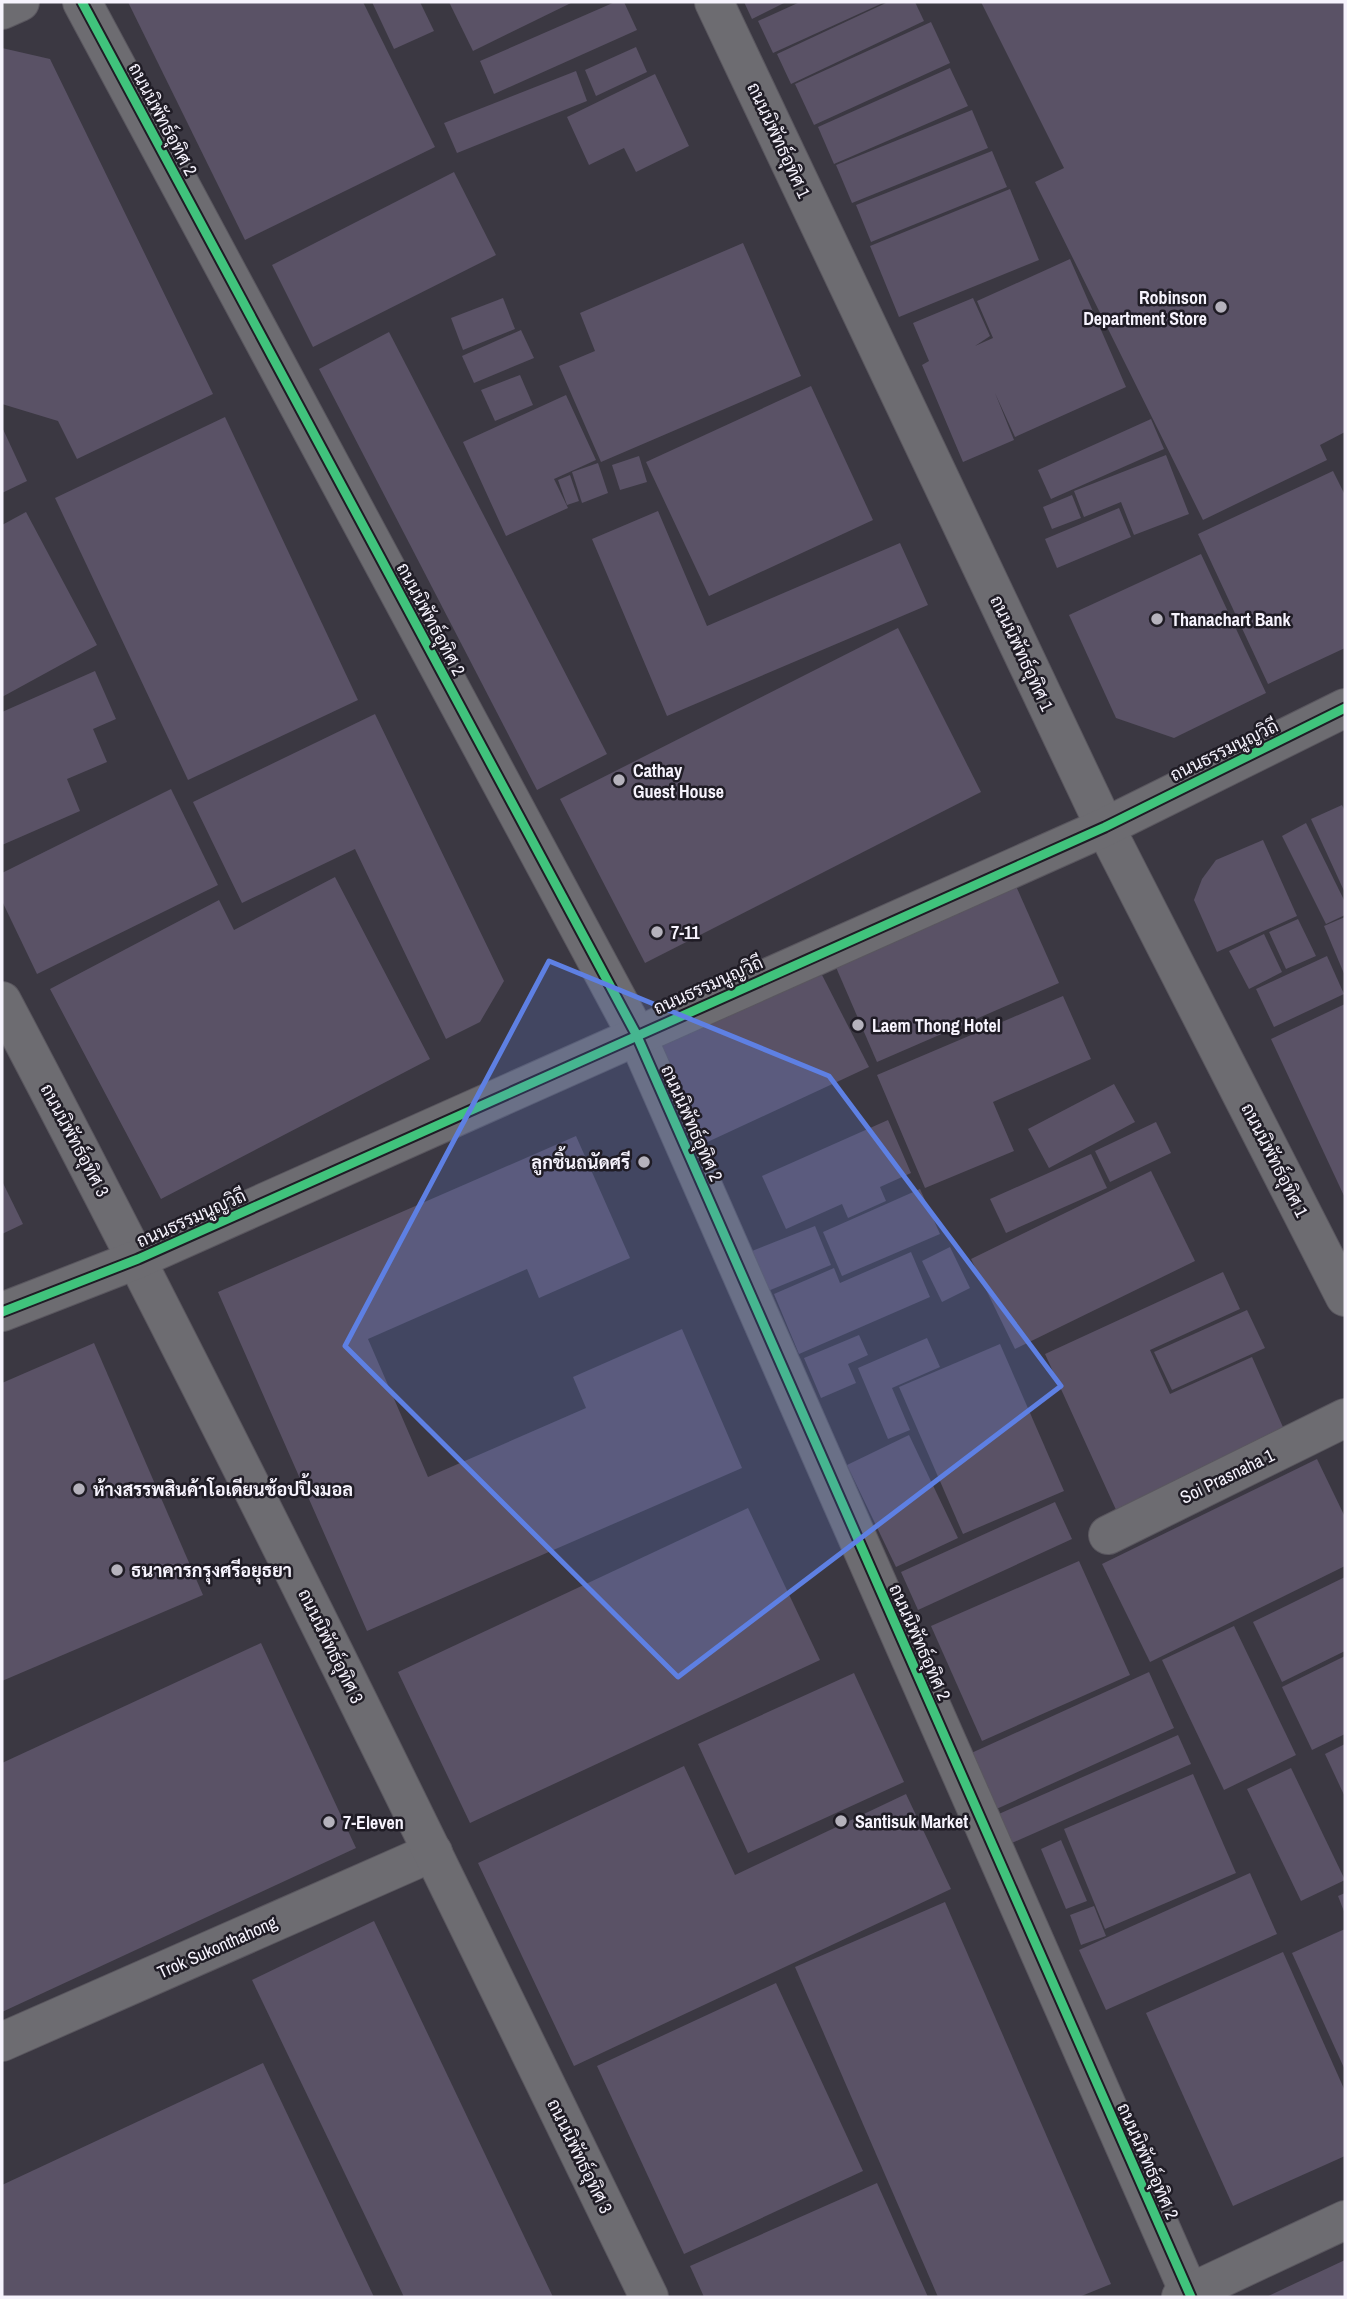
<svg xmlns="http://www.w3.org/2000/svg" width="1347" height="2299" font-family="'Archivo Narrow',Sarabun,sans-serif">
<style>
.building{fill:#5a5266}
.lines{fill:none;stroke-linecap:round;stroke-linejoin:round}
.minor-casing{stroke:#5a575f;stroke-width:40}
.tertiary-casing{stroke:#5a575f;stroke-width:40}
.minor{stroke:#6d6c71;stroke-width:38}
.tertiary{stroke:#6d6c71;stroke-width:38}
.cycleway-casing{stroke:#1f1c25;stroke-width:13}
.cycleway{stroke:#40c37c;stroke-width:9}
.marked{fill:#5e80e3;fill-opacity:0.2;stroke:#5e80e3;stroke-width:5;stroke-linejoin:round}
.poi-dot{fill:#b5b2bc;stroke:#1f1c25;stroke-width:2.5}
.labels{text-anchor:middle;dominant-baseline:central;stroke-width:5;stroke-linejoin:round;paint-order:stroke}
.street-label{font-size:18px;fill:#f6f3fd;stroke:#1f1c25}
.poi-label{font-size:18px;font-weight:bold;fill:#f6f3fd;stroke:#1f1c25;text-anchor:start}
</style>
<rect width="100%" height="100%" fill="#3b3842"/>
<g class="building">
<path d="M 128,2 L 363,2 L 435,147 L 245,240 Z"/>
<path d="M 372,2 L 420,2 L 434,31 L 394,49 Z"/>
<path d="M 449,2 L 573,2 L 473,51 Z"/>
<path d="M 615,2 L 624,2 L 637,30 L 494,94 L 480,61 Z"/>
<path d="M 744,2 L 786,2 L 752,19 Z"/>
<path d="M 800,2 L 885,2 L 773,53 L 758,21 Z"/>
<path d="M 888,2 L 915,2 L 924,21 L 791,84 L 777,54 Z"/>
<path d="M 981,2 L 1345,2 L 1345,432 L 1320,445 L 1327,460 L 1203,520 L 1035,182 L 1064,168 Z"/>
<path d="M 931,22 L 950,63 L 814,125 L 795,84 Z"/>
<path d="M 636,47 L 647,72 L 596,96 L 585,70 Z"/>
<path d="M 2,48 L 50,59 L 213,394 L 77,459 L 58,421 L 2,404 Z"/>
<path d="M 950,68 L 968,106 L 834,164 L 818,127 Z"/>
<path d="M 576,71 L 587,101 L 457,153 L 444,123 Z"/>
<path d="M 655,74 L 689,146 L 636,172 L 624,148 L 589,165 L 567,117 Z"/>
<path d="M 972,110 L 988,148 L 852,203 L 836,165 Z"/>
<path d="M 992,151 L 1007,187 L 871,242 L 856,205 Z"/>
<path d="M 454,172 L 496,255 L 313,347 L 272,265 Z"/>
<path d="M 1010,189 L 1039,260 L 899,317 L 870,246 Z"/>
<path d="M 743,243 L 801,376 L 601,462 L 559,366 L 595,351 L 580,313 Z"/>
<path d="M 1070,259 L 1126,387 L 1015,437 L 995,393 L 1014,440 L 963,462 L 922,365 L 929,361 L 913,323 L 973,298 L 990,336 L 975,346 L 993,338 L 977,301 Z"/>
<path d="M 503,298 L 515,329 L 463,350 L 451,318 Z"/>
<path d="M 521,330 L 534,358 L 474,383 L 462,356 Z"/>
<path d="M 389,332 L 607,754 L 537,790 L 319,369 Z"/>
<path d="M 520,375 L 533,405 L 495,421 L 481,390 Z"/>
<path d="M 811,386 L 873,520 L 709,596 L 646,462 Z"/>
<path d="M 566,395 L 596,460 L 554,479 L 568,508 L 506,536 L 463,442 Z"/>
<path d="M 225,417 L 358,700 L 188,780 L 55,498 Z"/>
<path d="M 1151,419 L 1164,449 L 1051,499 L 1038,470 Z"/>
<path d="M 2,427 L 27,481 L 2,493 Z"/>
<path d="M 1166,455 L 1189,514 L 1134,535 L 1121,502 L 1084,517 L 1074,491 Z"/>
<path d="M 639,456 L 647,482 L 620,490 L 612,465 Z"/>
<path d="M 598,463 L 608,493 L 582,503 L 572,472 Z"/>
<path d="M 1333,471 L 1345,495 L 1345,648 L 1268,684 L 1198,534 Z"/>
<path d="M 570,475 L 579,501 L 567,505 L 558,480 Z"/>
<path d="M 1072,495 L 1081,518 L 1052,529 L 1043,507 Z"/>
<path d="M 1119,508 L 1131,537 L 1057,568 L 1045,539 Z"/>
<path d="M 658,511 L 707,626 L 900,543 L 928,605 L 667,716 L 592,539 Z"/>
<path d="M 26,512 L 97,645 L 2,697 L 2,525 Z"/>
<path d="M 1201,554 L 1266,693 L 1174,738 L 1116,718 L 1069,615 Z"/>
<path d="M 898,628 L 981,792 L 645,963 L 560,799 Z"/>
<path d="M 95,671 L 116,719 L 93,729 L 107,762 L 67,779 L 80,811 L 2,845 L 2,712 Z"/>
<path d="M 375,714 L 504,981 L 480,1022 L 446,1039 L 355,849 L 242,903 L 193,802 Z"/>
<path d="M 171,789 L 218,885 L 37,974 L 2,901 L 2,873 Z"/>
<path d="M 1342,805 L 1345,811 L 1345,893 L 1311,819 Z"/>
<path d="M 1306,823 L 1345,902 L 1345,915 L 1326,924 L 1282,836 Z"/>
<path d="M 1263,840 L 1297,916 L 1217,952 L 1194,900 L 1202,879 L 1216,860 Z"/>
<path d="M 335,877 L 430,1059 L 161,1199 L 50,989 L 219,900 L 234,930 Z"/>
<path d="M 1016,886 L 1059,983 L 877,1062 L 835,965 Z"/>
<path d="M 1345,917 L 1345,976 L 1324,926 Z"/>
<path d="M 1298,919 L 1316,956 L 1286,969 L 1269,932 Z"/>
<path d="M 1264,934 L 1282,972 L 1249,989 L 1229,951 Z"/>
<path d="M 1327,956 L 1344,994 L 1274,1027 L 1256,989 Z"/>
<path d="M 822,975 L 869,1067 L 701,1145 L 658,1059 L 666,1037 Z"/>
<path d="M 1063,996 L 1091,1059 L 993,1102 L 1014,1151 L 925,1188 L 877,1075 Z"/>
<path d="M 1345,1004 L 1345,1198 L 1271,1039 Z"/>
<path d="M 1114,1084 L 1135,1122 L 1049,1168 L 1028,1129 Z"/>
<path d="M 888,1120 L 911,1173 L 880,1187 L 886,1201 L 848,1218 L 842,1204 L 786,1229 L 762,1176 Z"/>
<path d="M 1156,1122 L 1171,1153 L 1110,1182 L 1095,1151 Z"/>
<path d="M 576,1136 L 630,1258 L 539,1298 L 527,1269 L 368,1339 L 428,1477 L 586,1408 L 573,1377 L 682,1329 L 742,1468 L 367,1631 L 218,1292 Z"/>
<path d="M 1091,1154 L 1107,1188 L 1006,1233 L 990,1199 Z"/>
<path d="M 1151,1171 L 1195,1261 L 1015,1349 L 971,1259 Z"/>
<path d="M 2,1181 L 23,1224 L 2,1234 Z"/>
<path d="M 920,1189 L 940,1234 L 842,1276 L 823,1232 Z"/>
<path d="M 815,1226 L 831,1265 L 768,1291 L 752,1251 Z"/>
<path d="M 950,1247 L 970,1288 L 942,1302 L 922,1261 Z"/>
<path d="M 911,1252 L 930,1297 L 799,1354 L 774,1294 L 834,1268 L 840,1283 Z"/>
<path d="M 1223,1272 L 1240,1309 L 1150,1350 L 1170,1394 L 1252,1357 L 1286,1434 L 1117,1512 L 1045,1354 Z"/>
<path d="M 1247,1310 L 1265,1348 L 1172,1390 L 1154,1352 Z"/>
<path d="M 859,1335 L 868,1355 L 848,1364 L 856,1383 L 821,1398 L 804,1358 Z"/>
<path d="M 927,1338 L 940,1367 L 892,1388 L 910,1430 L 888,1439 L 858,1368 Z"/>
<path d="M 94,1343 L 203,1595 L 2,1681 L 2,1383 Z"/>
<path d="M 1000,1344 L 1064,1491 L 963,1534 L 899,1387 Z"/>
<path d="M 909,1435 L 958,1538 L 896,1567 L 847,1465 Z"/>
<path d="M 1317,1459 L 1345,1517 L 1345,1566 L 1150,1662 L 1102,1564 Z"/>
<path d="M 1055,1502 L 1072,1539 L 918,1610 L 901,1572 Z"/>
<path d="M 748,1508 L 820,1660 L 470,1823 L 398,1672 Z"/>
<path d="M 1079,1561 L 1130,1675 L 982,1741 L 931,1626 Z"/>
<path d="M 1345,1577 L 1345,1651 L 1282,1682 L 1253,1622 Z"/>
<path d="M 1234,1626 L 1296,1755 L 1224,1790 L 1162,1660 Z"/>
<path d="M 261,1643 L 356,1848 L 2,2012 L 2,1763 Z"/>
<path d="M 1345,1656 L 1345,1734 L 1312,1750 L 1282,1687 Z"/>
<path d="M 1149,1672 L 1174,1728 L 992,1811 L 967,1755 Z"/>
<path d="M 854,1673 L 904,1782 L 748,1853 L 698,1744 Z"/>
<path d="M 1178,1735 L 1191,1764 L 1005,1846 L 992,1817 Z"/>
<path d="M 1345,1744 L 1345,1797 L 1325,1754 Z"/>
<path d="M 684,1766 L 735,1875 L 906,1794 L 951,1889 L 574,2066 L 478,1863 Z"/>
<path d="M 1291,1768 L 1345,1880 L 1301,1901 L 1247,1789 Z"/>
<path d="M 1193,1774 L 1236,1873 L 1105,1929 L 1064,1829 Z"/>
<path d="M 1061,1840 L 1087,1901 L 1066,1909 L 1041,1849 Z"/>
<path d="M 1250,1873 L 1277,1934 L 1106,2010 L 1079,1950 Z"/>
<path d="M 1345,1893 L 1345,1914 L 1338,1896 Z"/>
<path d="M 945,1902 L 1111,2284 L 1079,2297 L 938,2297 L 795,1967 Z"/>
<path d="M 1094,1906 L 1106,1936 L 1081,1945 L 1070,1915 Z"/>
<path d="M 374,1921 L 553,2297 L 404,2297 L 252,1980 Z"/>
<path d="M 1345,1929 L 1345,2070 L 1292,1953 Z"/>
<path d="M 1283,1952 L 1345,2091 L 1345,2156 L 1233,2206 L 1146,2013 Z"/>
<path d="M 776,1983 L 863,2171 L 684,2254 L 597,2066 Z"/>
<path d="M 263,2063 L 374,2297 L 2,2297 L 2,2185 Z"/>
<path d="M 877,2183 L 928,2297 L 704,2297 L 690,2266 Z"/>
<path d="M 1345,2260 L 1345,2297 L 1266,2297 Z"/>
</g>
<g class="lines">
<g class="minor-casing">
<g id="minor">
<path d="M 2,10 L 20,2"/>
<path d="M 1108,1535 L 1345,1418"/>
<path d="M 2,2042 L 433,1852"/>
</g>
</g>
<g class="tertiary-casing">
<g id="tertiary">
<path d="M 82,2 L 636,1034 L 1191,2297"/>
<path d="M 714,2 L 1105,827 L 1345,1297"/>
<path d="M 2,1001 C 227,1428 438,1862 649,2297"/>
<path d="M 2,1312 L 138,1259 L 1105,827 L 1345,708"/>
<path d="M 1181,2297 L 1345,2220"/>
</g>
</g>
<use href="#minor" class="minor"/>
<use href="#tertiary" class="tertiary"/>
<g class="cycleway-casing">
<g id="cycleway">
<path d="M 82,2 L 636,1034 L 1191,2297"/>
<path d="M 2,1312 L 138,1259 L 1105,827 L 1345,708"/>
</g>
</g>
<use href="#cycleway" class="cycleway"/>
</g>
<path class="marked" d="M 549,961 L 829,1076 L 1061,1386 L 678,1677 L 345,1346 Z"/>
<g class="poi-dot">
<circle cx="1221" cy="307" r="7"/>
<circle cx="1157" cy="619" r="7"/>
<circle cx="619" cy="780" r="7"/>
<circle cx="657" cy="932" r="7"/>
<circle cx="858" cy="1025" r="7"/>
<circle cx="644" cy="1162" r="7"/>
<circle cx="79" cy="1489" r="7"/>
<circle cx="117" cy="1570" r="7"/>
<circle cx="841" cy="1821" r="7"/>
<circle cx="329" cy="1822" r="7"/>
</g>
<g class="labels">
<g class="street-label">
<text transform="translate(163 119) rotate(62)">ถนนนิพัทธ์อุทิศ 2</text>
<text transform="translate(779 140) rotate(65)">ถนนนิพัทธ์อุทิศ 1</text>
<text transform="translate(431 619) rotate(62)">ถนนนิพัทธ์อุทิศ 2</text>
<text transform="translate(1022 653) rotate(65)">ถนนนิพัทธ์อุทิศ 1</text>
<text transform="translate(1224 750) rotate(-26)">ถนนธรรมนูญวิถี</text>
<text transform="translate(708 985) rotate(-24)">ถนนธรรมนูญวิถี</text>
<text transform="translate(692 1123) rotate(66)">ถนนนิพัทธ์อุทิศ 2</text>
<text transform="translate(75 1140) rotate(62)">ถนนนิพัทธ์อุทิศ 3</text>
<text transform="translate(1275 1160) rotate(63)">ถนนนิพัทธ์อุทิศ 1</text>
<text transform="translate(191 1218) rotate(-24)">ถนนธรรมนูญวิถี</text>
<text transform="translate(1227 1476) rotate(-26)">Soi Prasnaha 1</text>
<text transform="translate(920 1642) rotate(66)">ถนนนิพัทธ์อุทิศ 2</text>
<text transform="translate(331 1646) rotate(64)">ถนนนิพัทธ์อุทิศ 3</text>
<text transform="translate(217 1947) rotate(-24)">Trok Sukonthahong</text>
<text transform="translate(580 2156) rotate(64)">ถนนนิพัทธ์อุทิศ 3</text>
<text transform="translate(1148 2161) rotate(66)">ถนนนิพัทธ์อุทิศ 2</text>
</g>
<g class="poi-label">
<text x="1207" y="297" text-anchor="end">Robinson<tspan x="1207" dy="21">Department Store</tspan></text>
<text x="1171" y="619">Thanachart Bank</text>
<text x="633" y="770">Cathay<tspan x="633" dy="21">Guest House</tspan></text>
<text x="671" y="932">7-11</text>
<text x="872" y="1025">Laem Thong Hotel</text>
<text x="630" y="1162" text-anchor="end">ลูกชิ้นถนัดศรี</text>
<text x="93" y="1489">ห้างสรรพสินค้าโอเดียนช้อปปิ้งมอล</text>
<text x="131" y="1570">ธนาคารกรุงศรีอยุธยา</text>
<text x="855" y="1821">Santisuk Market</text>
<text x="343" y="1822">7-Eleven</text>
</g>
</g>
<rect width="1347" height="2299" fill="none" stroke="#f6f3fd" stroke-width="7"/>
</svg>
